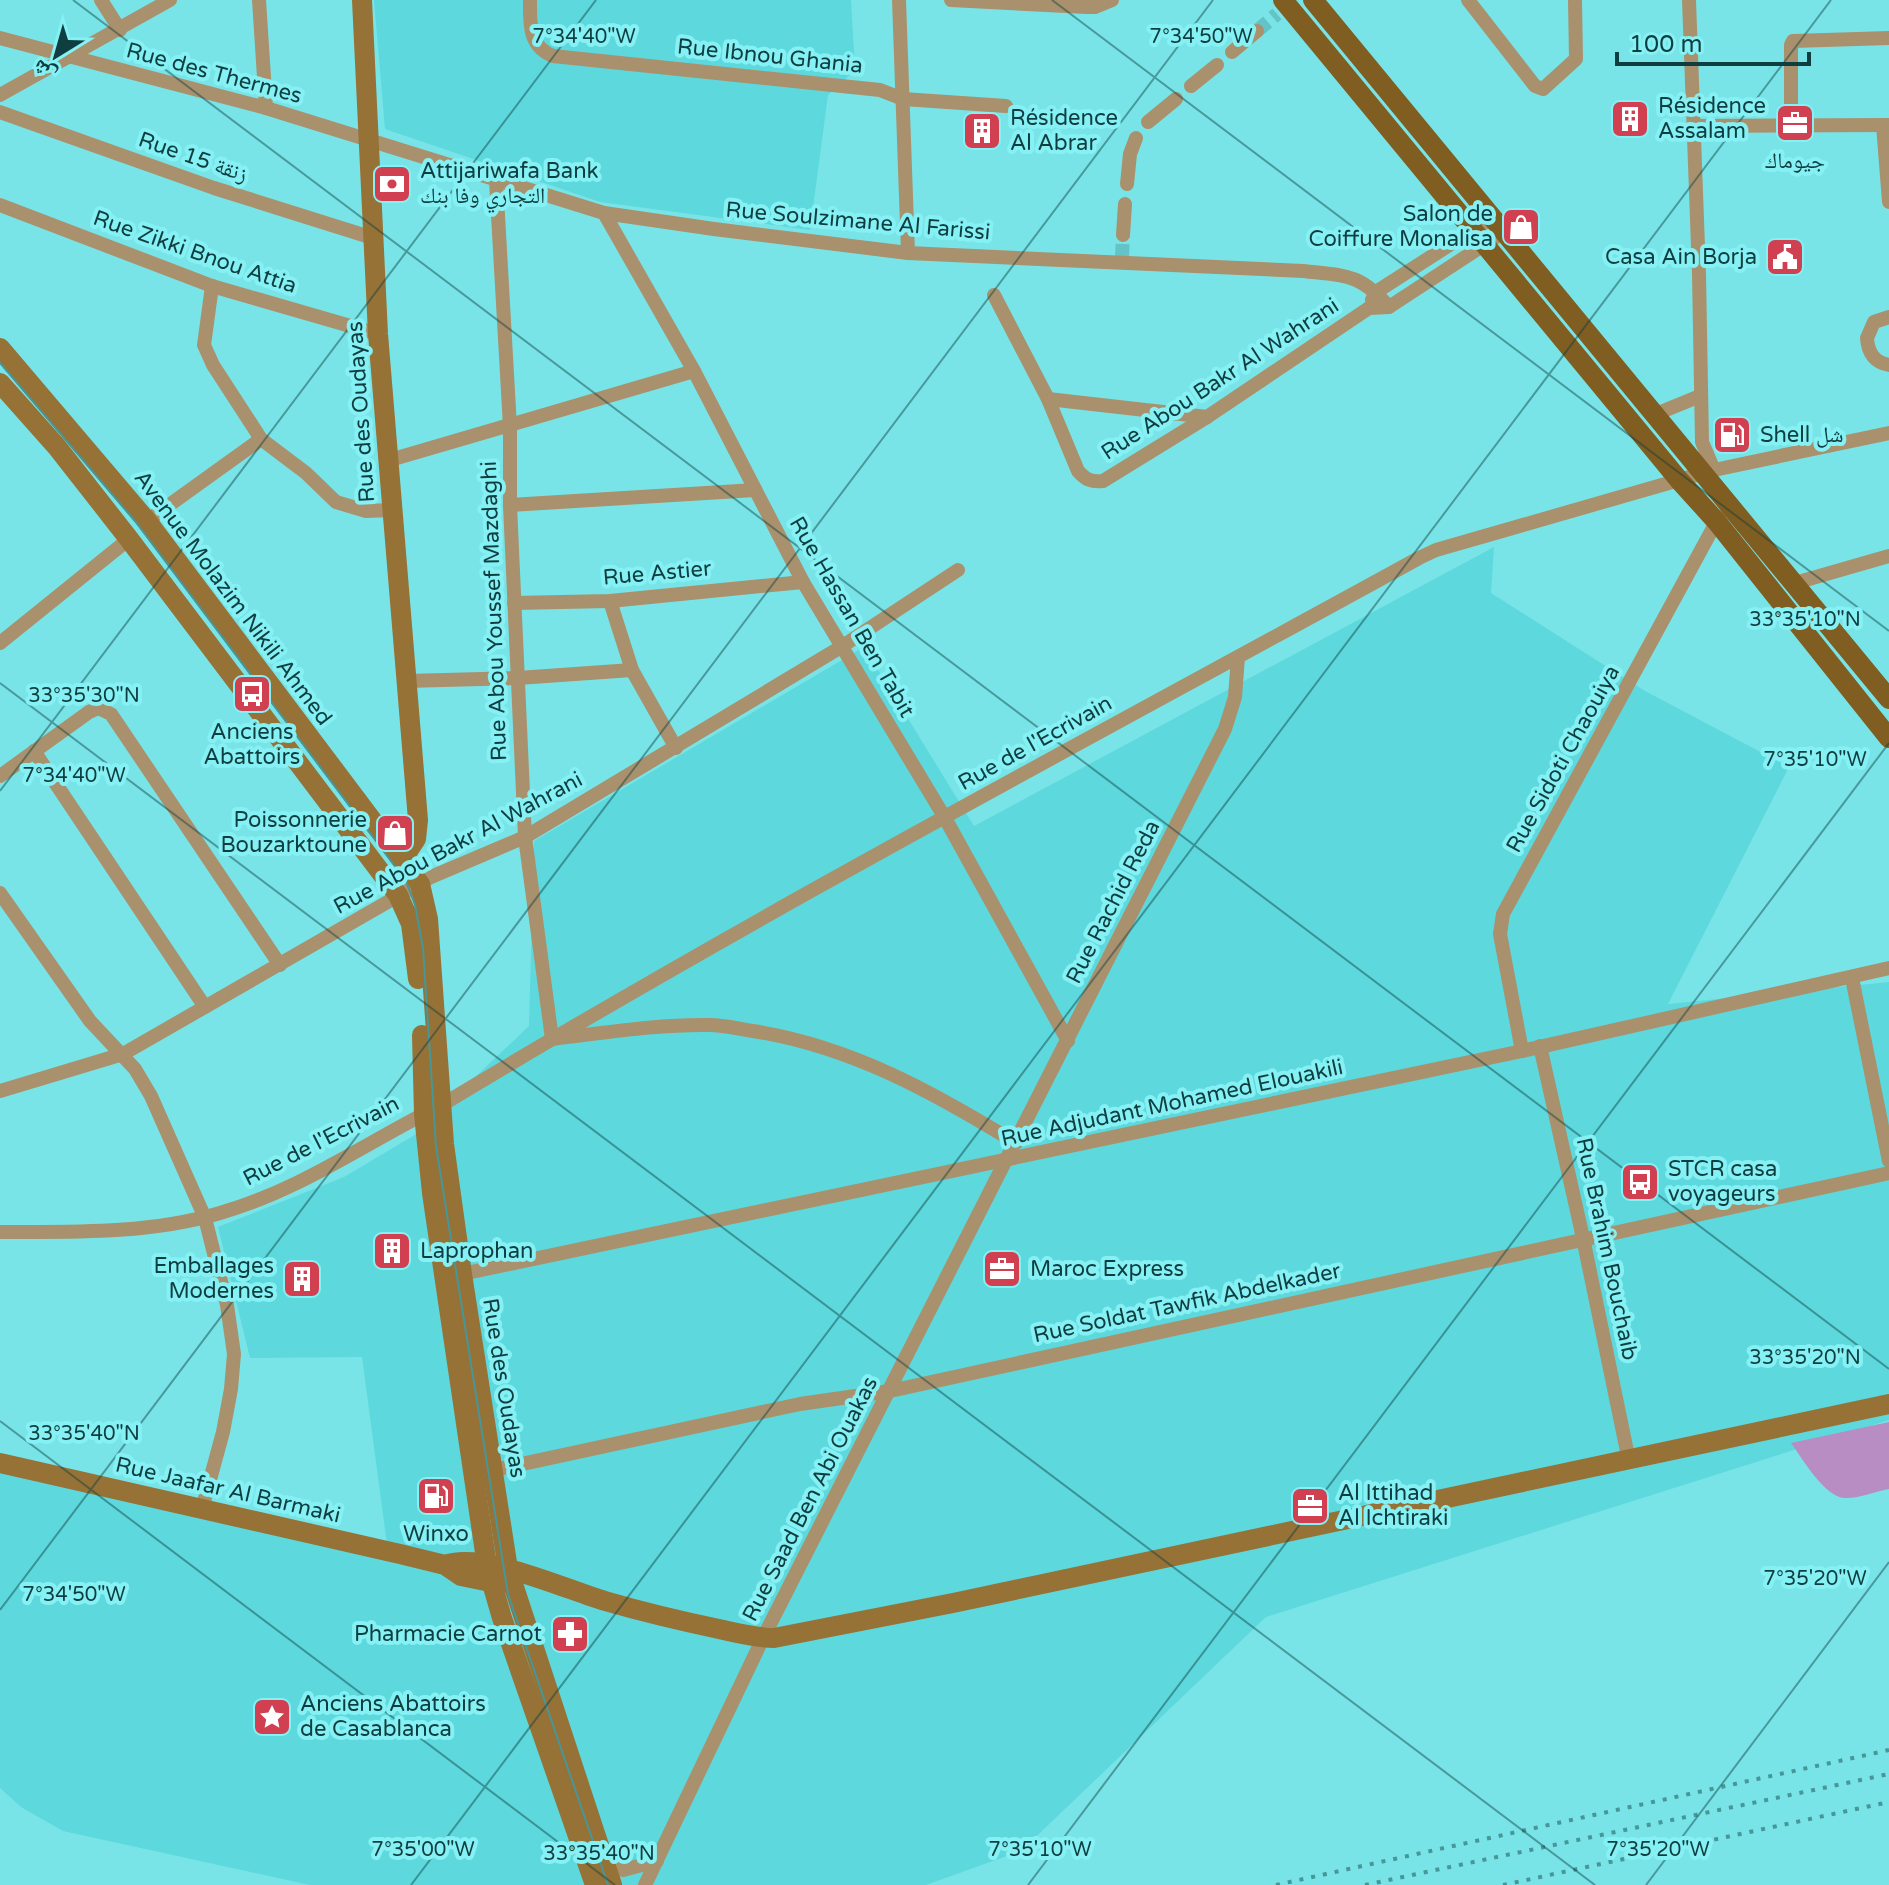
<svg xmlns="http://www.w3.org/2000/svg" width="1889" height="1885" font-family="'Varela Round','Noto Naskh Arabic',sans-serif">
<style>
.built{fill:#5dd8dd}
.green{fill:#b78dc3}
.lines{fill:none;stroke-linecap:round;stroke-linejoin:round}
.street-tunnel{stroke:#64c3c6;stroke-width:14;stroke-dasharray:14 7;stroke-linecap:butt}
.street{stroke:#a9916d;stroke-width:14}
.secondary{stroke:#967237;stroke-width:20}
.primary{stroke:#805e21;stroke-width:20}
.tram{stroke:#479698;stroke-width:2}
.rail{stroke:#479698;stroke-width:4;stroke-dasharray:4 8;stroke-linecap:butt}
.ticks{fill:none;stroke:#0e3e40;stroke-width:2;stroke-opacity:0.45}
.labels{text-anchor:middle;dominant-baseline:central;stroke-width:8;stroke-linejoin:round;paint-order:stroke}
.street-label{font-size:22px;fill:#0e3e40;stroke:#86f1f4}
.poi-label{font-size:22px;fill:#0e3e40;stroke:#86f1f4;text-anchor:start}
.ticks-label{font-size:20px;text-anchor:middle;fill:#0e3e40;stroke:#86f1f4;stroke-width:8;stroke-linejoin:round;paint-order:stroke}
</style>
<rect width="100%" height="100%" fill="#79e4e7"/>
<g class="built">
<path d="M 374,0 L 851,0 L 855,70 L 828,95 L 810,230 L 600,202 L 385,129 Z"/>
<path d="M 1494,547 L 1491,593 L 1645,691 L 1789,767 L 1668,1004 L 1889,982 L 1889,1420 L 1266,1617 L 1021,1851 L 926,1885 L 310,1885 L 63,1831 L 21,1807 L 0,1788 L 0,1470 L 388,1552 L 362,1357 L 250,1358 L 218,1227 L 344,1177 L 413,1136 L 529,1026 L 534,841 L 864,647 L 974,826 Z"/>
</g>
<path class="green" d="M 1889,1422 L 1889,1489 C 1876,1491 1858,1499 1844,1498 C 1824,1496 1802,1458 1791,1443 Z"/>
<g class="lines">
<g class="street-tunnel">
<path d="M 1257,31 L 1277,14"/>
<path d="M 1122,258 L 1123,235"/>
</g>
<g class="street">
<path d="M 101,0 L 120,30"/>
<path d="M 259,0 L 266,108"/>
<path d="M 530,0 C 530,23 528,46 553,56 L 880,90 L 903,99 L 1006,106"/>
<path d="M 899,0 L 908,253"/>
<path d="M 951,0 L 1086,7 L 1095,7 L 1112,0"/>
<path d="M 1468,0 L 1535,86 L 1543,89 L 1576,59 L 1575,0"/>
<path d="M 0,38 L 266,108 L 604,213 L 714,229 L 908,253 L 1303,271 C 1347,276 1359,273 1389,307"/>
<path d="M 1232,52 L 1257,31"/>
<path d="M 1191,86 L 1217,65"/>
<path d="M 0,95 L 170,0"/>
<path d="M 0,112 L 214,188 L 373,238"/>
<path d="M 1148,122 L 1176,99"/>
<path d="M 1791,125 L 1791,45 L 1793,41 L 1889,38"/>
<path d="M 1883,125 L 1889,202"/>
<path d="M 1694,126 L 1889,125"/>
<path d="M 496,180 L 510,427 L 510,505 L 525,837 L 552,1039 C 604,1033 657,1024 710,1025 C 724,1025 739,1029 753,1031 C 850,1046 933,1092 1016,1143"/>
<path d="M 1127,184 L 1130,154 L 1136,138"/>
<path d="M 0,205 L 212,286 L 378,334"/>
<path d="M 604,213 L 694,371 L 803,582 L 945,818 L 1068,1041"/>
<path d="M 1123,235 L 1125,204"/>
<path d="M 212,286 L 204,345 L 213,365 L 261,439 L 306,473 L 336,502 L 366,511 L 393,510"/>
<path d="M 994,295 L 1048,399 L 1078,471 C 1086,480 1091,482 1103,481 L 1207,417 L 1369,308 L 1389,307 L 1505,231"/>
<path d="M 1372,300 L 1376,292 L 1493,217"/>
<path d="M 1889,317 L 1874,322 L 1867,338 C 1868,353 1874,362 1889,365"/>
<path d="M 1048,399 L 1207,417"/>
<path d="M 1656,414 L 1700,396"/>
<path d="M 390,460 L 694,371"/>
<path d="M 1714,470 L 1889,433"/>
<path d="M 510,505 L 755,490"/>
<path d="M 147,521 L 261,439"/>
<path d="M 1795,583 L 1889,556"/>
<path d="M 610,601 L 632,670 L 676,748"/>
<path d="M 514,603 L 610,601 L 803,582"/>
<path d="M 0,643 L 129,539"/>
<path d="M 406,681 L 518,678 L 632,670"/>
<path d="M 34,751 L 205,1007"/>
<path d="M 0,776 L 89,712 L 98,708 L 111,714 L 280,965"/>
<path d="M 0,893 L 90,1021 L 135,1069 L 151,1096 L 205,1218 L 227,1305 L 234,1354 L 231,1389 L 223,1432 L 202,1509"/>
<path d="M 1852,978 L 1889,1161"/>
<path d="M 1540,1046 L 1583,1238 L 1629,1461"/>
<path d="M 1522,1051 L 1500,934 L 1503,914 L 1719,517"/>
<path d="M 0,1091 L 123,1054 L 431,877 L 525,837 L 841,647 L 958,570"/>
<path d="M 440,1106 C 759,913 1091,738 1419,558 L 1436,550 L 1714,470 L 1702,442 L 1699,274 L 1689,0"/>
<path d="M 0,1232 C 73,1232 150,1234 220,1213 C 294,1192 357,1149 424,1114"/>
<path d="M 462,1274 L 1522,1051 L 1889,968"/>
<path d="M 494,1470 L 800,1404 L 890,1391 L 1889,1173"/>
<path d="M 605,1866 L 623,1870 L 657,1861"/>
<path d="M 645,1885 L 763,1638 L 1225,729 L 1235,697 L 1238,657"/>
</g>
<g class="secondary">
<path d="M 362,0 L 378,334 L 418,820 L 416,839 L 402,860"/>
<path d="M 0,348 L 147,521 L 420,884 L 428,919 L 444,1144 L 462,1274 L 508,1569 L 612,1885"/>
<path d="M 0,383 L 57,447 L 129,539 L 398,895 L 411,924 L 418,979"/>
<path d="M 422,1035 L 424,1114 L 432,1193 L 487,1566 L 502,1618 L 595,1885"/>
<path d="M 0,1463 L 400,1554 L 445,1565 L 461,1576 L 500,1584"/>
<path d="M 445,1565 C 483,1551 567,1590 605,1601 C 643,1612 681,1621 719,1629 C 738,1633 756,1638 774,1638 L 953,1603 L 1889,1404"/>
</g>
<g class="primary">
<path d="M 1283,0 L 1679,480 L 1717,522 L 1889,738"/>
<path d="M 1313,0 L 1889,699"/>
</g>
<path class="tram" d="M 0,363 L 135,521 L 406,881 L 415,905 L 423,948 L 436,1146 L 508,1594 L 608,1885"/>
<g class="rail">
<path d="M 1276,1885 L 1889,1750"/>
<path d="M 1365,1885 L 1889,1774"/>
<path d="M 1503,1885 L 1889,1802"/>
</g>
</g>
<path class="ticks" d="M 73,0 L 1889,1369M 1052,0 L 1889,631M 0,683 L 1595,1885M 0,791 L 596,0M 0,1421 L 615,1885M 0,1610 L 1213,0M 411,1885 L 1831,0M 1028,1885 L 1889,743M 1646,1885 L 1889,1562"/>
<defs>
<g id="building-square" transform="scale(2)"><rect x="-9" y="-9" width="18" height="18" rx="4" fill="#d14051" stroke="#86f1f4"/><path d="M-4-6H4V6H1V3H-1V6H-4ZM-2.5-4.3h1.7v1.8h-1.7ZM.8-4.3h1.7v1.8H.8ZM-2.5-1h1.7V.8h-1.7ZM.8-1h1.7V.8H.8Z" fill="#fff"/></g>
<g id="office-square" transform="scale(2)"><rect x="-9" y="-9" width="18" height="18" rx="4" fill="#d14051" stroke="#86f1f4"/><path d="M-6-3h4V-5.5h4V-3h4V5H-6ZM-1-4.5V-3h2v-1.5ZM-6 0V1H6V0Z" fill="#fff"/></g>
<g id="bank-square" transform="scale(2)"><rect x="-9" y="-9" width="18" height="18" rx="4" fill="#d14051" stroke="#86f1f4"/><path d="M-6-4H6V4H-6ZM0-2.3a2.3 2.3 0 1 0 0 4.6a2.3 2.3 0 1 0 0-4.6Z" fill="#fff"/></g>
<g id="shop-square" transform="scale(2)"><rect x="-9" y="-9" width="18" height="18" rx="4" fill="#d14051" stroke="#86f1f4"/><path d="M-5-2.5h2.3a2.7 3.5 0 0 1 5.4 0H5L5.5 6h-11ZM-1.5-2.5h3a1.5 2.3 0 0 0-3 0Z" fill="#fff"/></g>
<g id="civic-square" transform="scale(2)"><rect x="-9" y="-9" width="18" height="18" rx="4" fill="#d14051" stroke="#86f1f4"/><path d="M-.6-6.5H3V-4.5H.6V-3L4-1V1h2V6H-6V1h2V-1L-.6-3ZM-1.2 2.5V6h2.4V2.5Z" fill="#fff"/></g>
<g id="fuel-square" transform="scale(2)"><rect x="-9" y="-9" width="18" height="18" rx="4" fill="#d14051" stroke="#86f1f4"/><path d="M-5.5-6h7V0h2V4h1.3V-2.5L3-4.5l.8-.8L6-3V5H2.5V1h-1V6h-7ZM-4.2-4.7v3.2H.2V-4.7Z" fill="#fff"/></g>
<g id="bus-square" transform="scale(2)"><rect x="-9" y="-9" width="18" height="18" rx="4" fill="#d14051" stroke="#86f1f4"/><path d="M-5-6H5V4H4V6H2V4H-2V6H-4V4H-5ZM-3.5-4V0h7V-4ZM-3.5 1.2v1.5H-2V1.2ZM2 1.2v1.5H3.5V1.2Z" fill="#fff"/></g>
<g id="pharmacy-square" transform="scale(2)"><rect x="-9" y="-9" width="18" height="18" rx="4" fill="#d14051" stroke="#86f1f4"/><path d="M-2-6h4v4h4v4h-4v4h-4v-4h-4v-4h4Z" fill="#fff"/></g>
<g id="sight-square" transform="scale(2)"><rect x="-9" y="-9" width="18" height="18" rx="4" fill="#d14051" stroke="#86f1f4"/><path d="M0-6L1.8-2.2L6-1.7L2.9 1.2L3.7 5.4L0 3.3L-3.7 5.4L-2.9 1.2L-6-1.7L-1.8-2.2Z" fill="#fff"/></g>
</defs>
<g fill-rule="evenodd">
<use href="#building-square" x="1630" y="119"/>
<use href="#office-square" x="1795" y="123"/>
<use href="#building-square" x="982" y="131"/>
<use href="#bank-square" x="392" y="184"/>
<use href="#shop-square" x="1521" y="227"/>
<use href="#civic-square" x="1785" y="257"/>
<use href="#fuel-square" x="1732" y="435"/>
<use href="#bus-square" x="252" y="694"/>
<use href="#shop-square" x="395" y="833"/>
<use href="#bus-square" x="1640" y="1182"/>
<use href="#building-square" x="392" y="1251"/>
<use href="#office-square" x="1002" y="1269"/>
<use href="#building-square" x="302" y="1279"/>
<use href="#fuel-square" x="436" y="1496"/>
<use href="#office-square" x="1310" y="1506"/>
<use href="#pharmacy-square" x="570" y="1634"/>
<use href="#sight-square" x="272" y="1717"/>
</g>
<g class="labels">
<g class="street-label">
<text transform="translate(770 56) rotate(6)">Rue Ibnou Ghania</text>
<text transform="translate(214 73) rotate(15)">Rue des Thermes</text>
<text transform="translate(193 157) rotate(19)">Rue 15 زنقة</text>
<text transform="translate(858 221) rotate(5)">Rue Soulzimane Al Farissi</text>
<text transform="translate(195 252) rotate(19)">Rue Zikki Bnou Attia</text>
<text transform="translate(1220 379) rotate(-33)">Rue Abou Bakr Al Wahrani</text>
<text transform="translate(361 412) rotate(-94)">Rue des Oudayas</text>
<text transform="translate(657 573) rotate(-5)">Rue Astier</text>
<text transform="translate(233 598) rotate(53)">Avenue Molazim Nikili Ahmed</text>
<text transform="translate(494 611) rotate(-92)">Rue Abou Youssef Mazdaghi</text>
<text transform="translate(852 617) rotate(60)">Rue Hassan Ben Tabit</text>
<text transform="translate(1035 743) rotate(-29)">Rue de l'Ecrivain</text>
<text transform="translate(1563 759) rotate(-61)">Rue Sidoti Chaouiya</text>
<text transform="translate(458 843) rotate(-28)">Rue Abou Bakr Al Wahrani</text>
<text transform="translate(1113 902) rotate(-63)">Rue Rachid Reda</text>
<text transform="translate(1172 1103) rotate(-12)">Rue Adjudant Mohamed Elouakili</text>
<text transform="translate(321 1141) rotate(-27)">Rue de l'Ecrivain</text>
<text transform="translate(1607 1249) rotate(78)">Rue Brahim Bouchaib</text>
<text transform="translate(1187 1303) rotate(-12)">Rue Soldat Tawfik Abdelkader</text>
<text transform="translate(504 1388) rotate(81)">Rue des Oudayas</text>
<text transform="translate(228 1490) rotate(13)">Rue Jaafar Al Barmaki</text>
<text transform="translate(810 1499) rotate(-63)">Rue Saad Ben Abi Ouakas</text>
</g>
<g class="poi-label">
<text x="1658" y="106">Résidence<tspan x="1658" dy="25">Assalam</tspan></text>
<text x="1010" y="118">Résidence<tspan x="1010" dy="25">Al Abrar</tspan></text>
<text x="1795" y="161" text-anchor="middle">جيوماك</text>
<text x="420" y="171">Attijariwafa Bank<tspan x="420" dy="25">التجاري وفا بنك</tspan></text>
<text x="1493" y="214" text-anchor="end">Salon de<tspan x="1493" dy="25">Coiffure Monalisa</tspan></text>
<text x="1757" y="257" text-anchor="end">Casa Ain Borja</text>
<text x="1760" y="435">Shell شل</text>
<text x="252" y="732" text-anchor="middle">Anciens<tspan x="252" dy="25">Abattoirs</tspan></text>
<text x="367" y="820" text-anchor="end">Poissonnerie<tspan x="367" dy="25">Bouzarktoune</tspan></text>
<text x="1668" y="1169">STCR casa<tspan x="1668" dy="25">voyageurs</tspan></text>
<text x="420" y="1251">Laprophan</text>
<text x="274" y="1266" text-anchor="end">Emballages<tspan x="274" dy="25">Modernes</tspan></text>
<text x="1030" y="1269">Maroc Express</text>
<text x="1338" y="1493">Al Ittihad<tspan x="1338" dy="25">Al Ichtiraki</tspan></text>
<text x="436" y="1534" text-anchor="middle">Winxo</text>
<text x="542" y="1634" text-anchor="end">Pharmacie Carnot</text>
<text x="300" y="1704">Anciens Abattoirs<tspan x="300" dy="25">de Casablanca</tspan></text>
</g>
</g>
<g class="ticks-label">
<text x="584" y="43">7°34'40"W</text>
<text x="1201" y="43">7°34'50"W</text>
<text x="1805" y="626">33°35'10"N</text>
<text x="84" y="702">33°35'30"N</text>
<text x="1815" y="766">7°35'10"W</text>
<text x="74" y="782">7°34'40"W</text>
<text x="1805" y="1364">33°35'20"N</text>
<text x="84" y="1440">33°35'40"N</text>
<text x="1815" y="1585">7°35'20"W</text>
<text x="74" y="1601">7°34'50"W</text>
<text x="423" y="1856">7°35'00"W</text>
<text x="1040" y="1856">7°35'10"W</text>
<text x="1658" y="1856">7°35'20"W</text>
<text x="599" y="1860">33°35'40"N</text>
</g>
<g transform="translate(56 56) rotate(217)" stroke="#86f1f4" stroke-width="6" paint-order="stroke">
<path d="M0-6L14 30L0 20L-14 30Z" fill="#0e3e40"/>
<text y="-12" font-size="22" font-weight="bold" text-anchor="middle" fill="#0e3e40">ش</text>
</g>
<path d="M1617 52v12h192v-12" fill="none" stroke="#0e3e40" stroke-width="4"/>
<text x="1629" y="52" font-size="24" fill="#0e3e40" stroke="#86f1f4" stroke-width="6" paint-order="stroke">100 m</text>
</svg>
